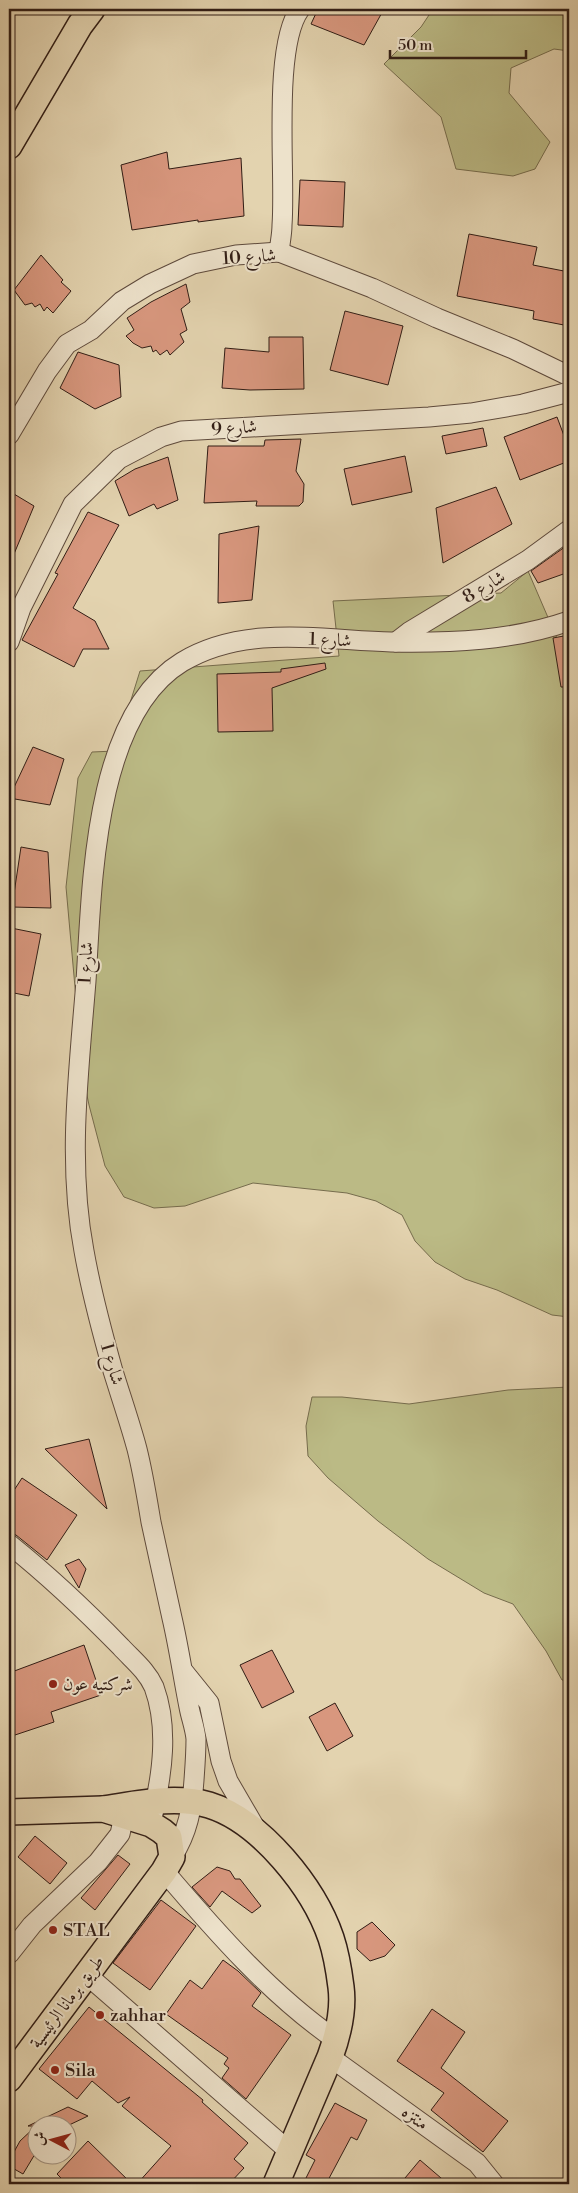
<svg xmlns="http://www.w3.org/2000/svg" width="578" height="2193" font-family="'Libre Bodoni',Amiri,serif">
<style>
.green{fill:#bbba85;stroke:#766c4d}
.building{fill:#d8977e;stroke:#311d15}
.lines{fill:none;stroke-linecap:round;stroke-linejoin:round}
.minor-casing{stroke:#5e4a3c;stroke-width:21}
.major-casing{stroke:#311d15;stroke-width:28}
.minor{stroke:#ede2cb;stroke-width:19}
.major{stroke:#e3d3af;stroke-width:25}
.poi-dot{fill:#8f2418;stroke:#ede2cb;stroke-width:2}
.labels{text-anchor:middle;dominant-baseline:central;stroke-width:4;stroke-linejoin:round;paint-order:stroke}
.street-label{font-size:18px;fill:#311d15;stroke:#ede2cb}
.poi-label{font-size:18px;fill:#311d15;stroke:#ede2cb;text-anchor:start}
</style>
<rect width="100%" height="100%" fill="#e3d3af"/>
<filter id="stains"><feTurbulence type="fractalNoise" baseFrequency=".004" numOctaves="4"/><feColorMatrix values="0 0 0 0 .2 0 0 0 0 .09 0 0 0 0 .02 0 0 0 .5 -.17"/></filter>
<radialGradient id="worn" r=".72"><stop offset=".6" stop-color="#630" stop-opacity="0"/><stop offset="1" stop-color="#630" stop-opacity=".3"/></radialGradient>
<g class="green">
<path d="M 433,9 L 569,9 L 569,51 L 554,49 L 511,68 L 509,93 L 550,142 L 535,169 L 513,176 L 456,169 L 441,117 L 384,64 L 421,27 Z"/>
<path d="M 528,571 L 562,650 L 569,649 L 569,1317 L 552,1315 L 497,1290 L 465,1279 L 435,1262 L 415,1241 L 402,1215 L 376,1201 L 347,1193 L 253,1183 L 185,1206 L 154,1208 L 124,1197 L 105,1166 L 89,1105 L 83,1076 L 66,887 L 78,778 L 92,752 L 115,751 L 140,671 L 339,656 L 333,601 L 501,593 Z"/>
<path d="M 569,1387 L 569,1681 L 562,1680 L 546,1651 L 513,1604 L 484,1593 L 428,1559 L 378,1521 L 328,1478 L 308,1456 L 306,1426 L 312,1397 L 342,1397 L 409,1404 L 508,1390 Z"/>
</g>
<g class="building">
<path d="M 318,9 L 384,9 L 364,45 L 311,24 Z"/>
<path d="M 167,152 L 169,169 L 241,158 L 244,216 L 198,222 L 198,220 L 132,230 L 121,165 Z"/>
<path d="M 300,180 L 345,182 L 343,227 L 298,225 Z"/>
<path d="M 469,234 L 537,247 L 533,265 L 569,272 L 569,326 L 533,319 L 534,311 L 457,296 Z"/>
<path d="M 41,255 L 63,280 L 61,282 L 71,291 L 53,313 L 47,307 L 44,311 L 40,304 L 35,307 L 32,303 L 25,305 L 14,290 Z"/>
<path d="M 186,284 L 190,302 L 181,309 L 187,330 L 180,334 L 184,342 L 170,355 L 167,350 L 160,355 L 156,350 L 153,352 L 151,346 L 142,348 L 133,343 L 126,336 L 134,330 L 127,318 L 151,302 Z"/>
<path d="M 345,311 L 403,326 L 388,385 L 330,370 Z"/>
<path d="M 269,337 L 303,337 L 304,389 L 250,390 L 222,388 L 225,348 L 269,352 Z"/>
<path d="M 78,352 L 119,365 L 121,397 L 95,409 L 60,388 Z"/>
<path d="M 557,417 L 569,449 L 569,461 L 520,480 L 504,437 Z"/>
<path d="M 483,428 L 487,446 L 446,454 L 442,436 Z"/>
<path d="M 301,439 L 296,471 L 304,484 L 303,502 L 299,506 L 256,506 L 257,501 L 204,503 L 208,446 L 264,446 L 265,440 Z"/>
<path d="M 405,456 L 412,492 L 352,505 L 344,469 Z"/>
<path d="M 168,457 L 178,500 L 157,509 L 154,504 L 129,516 L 115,481 L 135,469 Z"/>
<path d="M 496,487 L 512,524 L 443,563 L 436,508 Z"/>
<path d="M 9,491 L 34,506 L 9,566 Z"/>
<path d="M 88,512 L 119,525 L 73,608 L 95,621 L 109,649 L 83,649 L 74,667 L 22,640 L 58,574 L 55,573 Z"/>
<path d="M 259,526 L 252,600 L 218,603 L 219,534 Z"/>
<path d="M 569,544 L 569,572 L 538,583 L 531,571 Z"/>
<path d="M 569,635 L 569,687 L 561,687 L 553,638 Z"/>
<path d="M 325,663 L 326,669 L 272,688 L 273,731 L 218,732 L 217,674 L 281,672 L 281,669 Z"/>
<path d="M 33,747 L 64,759 L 50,805 L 9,798 Z"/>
<path d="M 21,847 L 48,852 L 51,908 L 12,907 Z"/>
<path d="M 11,928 L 41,934 L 29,996 L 9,992 Z"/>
<path d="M 89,1439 L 107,1509 L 45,1449 Z"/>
<path d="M 22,1478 L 77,1515 L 47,1560 L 16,1535 L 9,1533 L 9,1498 Z"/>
<path d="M 79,1559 L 86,1569 L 79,1588 L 65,1565 Z"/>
<path d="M 84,1645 L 101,1695 L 51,1712 L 54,1722 L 9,1737 L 9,1673 Z"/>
<path d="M 272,1650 L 294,1692 L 262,1708 L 240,1665 Z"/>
<path d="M 335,1703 L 353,1736 L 327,1751 L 309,1717 Z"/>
<path d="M 35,1836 L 67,1863 L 50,1884 L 18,1857 Z"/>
<path d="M 118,1855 L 130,1864 L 95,1910 L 81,1898 Z"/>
<path d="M 217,1867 L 230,1871 L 235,1879 L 240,1879 L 261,1906 L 252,1913 L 222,1891 L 210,1907 L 192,1887 Z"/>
<path d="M 161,1900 L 196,1926 L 150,1990 L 113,1963 Z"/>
<path d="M 372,1922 L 395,1945 L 385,1956 L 370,1961 L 357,1949 L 357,1932 Z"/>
<path d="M 223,1960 L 238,1971 L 261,1993 L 252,2006 L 291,2035 L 246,2099 L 222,2078 L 229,2068 L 224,2064 L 228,2058 L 166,2014 L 190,1980 L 202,1989 Z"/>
<path d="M 89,2007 L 203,2100 L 202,2102 L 248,2143 L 234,2159 L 244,2168 L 229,2184 L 137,2184 L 171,2146 L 122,2106 L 130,2097 L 118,2103 L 92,2081 L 77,2099 L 39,2069 Z"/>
<path d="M 432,2009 L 465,2032 L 441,2068 L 508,2121 L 483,2152 L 431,2110 L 444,2093 L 397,2061 Z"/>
<path d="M 335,2103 L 367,2120 L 357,2140 L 351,2137 L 326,2184 L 303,2184 L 315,2160 L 306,2155 Z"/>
<path d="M 68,2107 L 88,2116 L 67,2126 L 38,2126 L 38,2149 L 23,2174 L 9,2166 L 9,2161 L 20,2141 L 36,2126 L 28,2126 Z"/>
<path d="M 88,2141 L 132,2184 L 67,2184 L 57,2174 Z"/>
<path d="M 420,2160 L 448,2184 L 400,2184 Z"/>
</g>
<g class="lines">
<g class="minor-casing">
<g id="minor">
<path d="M 279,252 C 280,243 282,234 282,225 C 286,175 272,47 300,9"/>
<path d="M 9,435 L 47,371 L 67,344 L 91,330 L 122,301 L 150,284 L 193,264 L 236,255 L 279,252 L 372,288 L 437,318 L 513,349 L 569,376"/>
<path d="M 9,642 L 21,608 L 73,504 L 119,459 L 161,437 L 181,431 L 429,417 L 471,413 L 523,404 L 569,392"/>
<path d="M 396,642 L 409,632 L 528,560 L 569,530"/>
<path d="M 9,1544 C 49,1576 85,1610 121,1647 C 133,1660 147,1671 154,1687 C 169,1728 162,1774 153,1814"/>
<path d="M 184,1672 L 209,1703 L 221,1761 L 228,1781 L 256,1829"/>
<path d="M 172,1857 C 188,1832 192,1809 194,1780 C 195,1766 196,1753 196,1739 C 195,1728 191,1718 189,1707 C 183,1677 179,1648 172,1618 C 165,1586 158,1554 151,1522 C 147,1498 143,1473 137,1449 C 130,1423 121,1397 113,1371 C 102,1332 91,1291 84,1251 C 67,1162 79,1070 86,981 C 92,888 93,716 182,662 C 245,624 321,640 391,642 C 451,643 512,641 569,621"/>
<path d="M 164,1871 C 216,1932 270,1994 336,2040"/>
<path d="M 9,1954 L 32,1925 L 98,1862 L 120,1834 L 124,1816"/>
<path d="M 87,1975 L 290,2152"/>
<path d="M 330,2057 L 477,2163 L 494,2184"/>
</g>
</g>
<g class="major-casing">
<g id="major">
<path d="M 9,146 L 80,25 L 92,9"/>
<path d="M 103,1809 C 137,1804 175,1795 209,1805 C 261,1821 314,1888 331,1938 C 336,1953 339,1971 341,1987 C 344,2010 338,2035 330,2057 L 276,2184"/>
<path d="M 9,1812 L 103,1809 L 151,1824 L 162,1831 L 169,1837 L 172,1857 L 164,1871 L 9,2079"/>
</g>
</g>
<use href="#minor" class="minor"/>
<use href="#major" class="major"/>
</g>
<g class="poi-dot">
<circle cx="53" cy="1684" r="5"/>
<circle cx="53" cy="1930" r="5"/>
<circle cx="100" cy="2015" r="5"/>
<circle cx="55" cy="2070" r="5"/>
</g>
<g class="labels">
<g class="street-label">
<text transform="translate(249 257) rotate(-4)">شارع 10</text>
<text transform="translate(234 428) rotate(-4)">شارع 9</text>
<text transform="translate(484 587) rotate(-31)">شارع 8</text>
<text transform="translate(330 640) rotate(2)">شارع 1</text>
<text transform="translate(86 963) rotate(-87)">شارع 1</text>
<text transform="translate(112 1364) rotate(74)">شارع 1</text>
<text transform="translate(67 2002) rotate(-53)">طريق برمانا الرئيسية</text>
<text transform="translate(415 2118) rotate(36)">منتزه</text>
</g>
<g class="poi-label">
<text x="63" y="1684">شركتيه عون</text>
<text x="63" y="1930">STAL</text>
<text x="110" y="2015">zahhar</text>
<text x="65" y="2070">Sila</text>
</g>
</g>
<rect width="578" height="2193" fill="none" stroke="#e3d3af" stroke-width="30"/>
<rect x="10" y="10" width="558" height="2173" fill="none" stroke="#311d15" stroke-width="2.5"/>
<rect x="15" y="15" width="548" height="2163" fill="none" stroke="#311d15"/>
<g transform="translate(52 2140) rotate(276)"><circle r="24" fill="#ede2cb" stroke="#a29382"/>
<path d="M0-4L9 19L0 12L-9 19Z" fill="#8f2418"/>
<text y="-8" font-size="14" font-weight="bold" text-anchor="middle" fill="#311d15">ش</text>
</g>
<path d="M390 50v8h136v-8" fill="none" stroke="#311d15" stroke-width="2.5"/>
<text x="398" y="50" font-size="15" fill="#311d15" stroke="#ede2cb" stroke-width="4" paint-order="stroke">50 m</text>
<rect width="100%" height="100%" filter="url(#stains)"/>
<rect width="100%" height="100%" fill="url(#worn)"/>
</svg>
